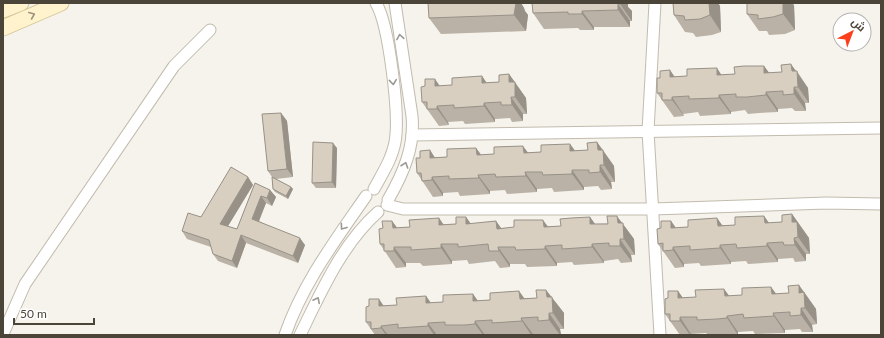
<svg xmlns="http://www.w3.org/2000/svg" width="884" height="338" font-family="Lato,Cairo,sans-serif">
<style>
.lines{fill:none;stroke-linecap:round;stroke-linejoin:round}
.street-casing{stroke:#c2bbae;stroke-width:13}
.secondary-casing{stroke:#d6c79b;stroke-width:17}
.street{stroke:#fff;stroke-width:11}
.secondary{stroke:#fff3cd;stroke-width:15}
.wall{fill:#bab2a6}
.shaded-wall{fill:#979187}
.building{fill:#d8cfc1;stroke:#979187}
.oneway{stroke:#9c937c}
.oneway2{stroke:#9c9892}
</style>
<rect width="100%" height="100%" fill="#f6f3ec"/>
<g class="lines">
<g class="street-casing">
<g id="street">
<path d="M 655,3 L 648,131 L 660,335"/>
<path d="M 412,135 L 881,128"/>
<path d="M 374,189 C 382,174 392,159 395,142 C 400,116 389,25 376,3"/>
<path d="M 388,200 C 403,174 415,147 412,116 L 395,3"/>
<path d="M 387,205 L 403,209 L 653,209 L 826,203 L 881,204"/>
<path d="M 3,334 L 25,284 L 174,66 L 210,30"/>
<path d="M 285,335 C 303,283 335,241 366,196"/>
<path d="M 300,335 C 321,292 342,244 378,212"/>
</g>
</g>
<g class="secondary-casing">
<g id="secondary">
<path d="M 3,10 L 21,3"/>
<path d="M 3,28 L 61,3"/>
</g>
</g>
<use href="#street" class="street"/>
<use href="#secondary" class="secondary"/>
</g>
<g class="wall">
<path d="M 428,3 L 521,3 L 524,8 L 525,11 L 528,15 L 526,31 L 441,34 L 429,18 Z"/>
<path d="M 532,3 L 627,3 L 628,4 L 628,7 L 632,11 L 632,21 L 630,21 L 630,27 L 594,27 L 594,30 L 580,30 L 578,28 L 544,29 L 533,13 Z"/>
<path d="M 673,3 L 718,3 L 720,6 L 721,32 L 712,35 L 696,37 L 693,33 L 685,32 L 674,15 Z"/>
<path d="M 794,5 L 795,30 L 785,34 L 769,35 L 767,31 L 759,31 L 747,14 Z"/>
<path d="M 764,66 L 769,73 L 797,71 L 808,88 L 809,103 L 805,103 L 806,111 L 795,111 L 792,108 L 778,109 L 778,112 L 759,113 L 748,114 L 745,110 L 731,112 L 731,114 L 700,116 L 698,112 L 683,114 L 684,116 L 674,117 L 657,93 L 675,77 L 735,74 Z"/>
<path d="M 509,74 L 526,98 L 527,114 L 523,114 L 523,121 L 512,122 L 510,118 L 495,119 L 495,122 L 465,124 L 463,121 L 448,122 L 449,125 L 439,126 L 422,102 L 440,86 L 452,85 L 482,76 L 486,83 L 499,82 Z"/>
<path d="M 281,113 L 287,121 L 293,177 L 276,179 L 291,187 L 293,189 L 288,199 L 275,192 L 273,189 L 272,177 L 268,171 Z"/>
<path d="M 597,142 L 614,166 L 615,182 L 611,182 L 612,189 L 601,190 L 598,186 L 584,187 L 584,190 L 554,192 L 552,188 L 537,189 L 537,192 L 507,194 L 505,190 L 490,191 L 490,194 L 460,196 L 458,192 L 443,193 L 443,196 L 433,197 L 417,173 L 430,150 L 434,157 L 447,157 L 476,148 L 481,155 L 541,152 L 570,144 L 575,151 L 588,150 Z"/>
<path d="M 337,148 L 336,188 L 316,188 L 312,183 Z"/>
<path d="M 248,177 L 253,185 L 228,226 L 237,229 L 255,183 L 270,190 L 276,197 L 272,206 L 266,203 L 259,221 L 305,245 L 298,263 L 246,243 L 237,268 L 218,261 L 213,254 L 211,247 L 187,239 L 182,231 L 201,217 Z"/>
<path d="M 792,214 L 809,238 L 810,254 L 806,254 L 806,261 L 795,262 L 793,258 L 778,259 L 778,262 L 748,264 L 746,261 L 731,262 L 731,264 L 701,266 L 699,263 L 684,264 L 684,267 L 675,268 L 658,244 L 671,221 L 676,228 L 688,227 L 717,218 L 722,225 L 735,225 L 764,216 L 769,223 L 782,222 Z"/>
<path d="M 466,217 L 471,224 L 496,221 L 501,228 L 561,226 L 590,217 L 595,224 L 622,223 L 634,239 L 635,255 L 631,255 L 632,262 L 621,263 L 618,259 L 604,261 L 604,263 L 574,265 L 572,262 L 557,263 L 557,266 L 527,267 L 525,264 L 510,264 L 510,267 L 500,268 L 495,261 L 469,264 L 467,260 L 452,261 L 452,264 L 423,266 L 420,263 L 406,263 L 406,267 L 396,268 L 380,244 L 383,228 L 392,221 L 397,228 L 410,227 L 439,218 L 444,225 L 456,224 Z"/>
<path d="M 771,287 L 776,294 L 804,292 L 816,309 L 817,324 L 812,325 L 813,332 L 802,332 L 800,329 L 785,330 L 785,333 L 755,334 L 753,331 L 738,332 L 738,335 L 708,335 L 706,333 L 691,334 L 691,335 L 680,335 L 665,314 L 678,291 L 683,298 L 696,297 L 724,289 L 729,296 L 742,295 Z"/>
<path d="M 546,290 L 564,313 L 564,329 L 560,329 L 561,335 L 548,335 L 547,334 L 533,334 L 533,335 L 375,335 L 366,322 L 384,306 L 397,305 L 426,296 L 431,303 L 443,302 L 473,294 L 478,301 L 490,300 L 519,291 L 524,298 L 537,298 Z"/>
</g>
<g class="shaded-wall">
<path d="M 516,3 L 521,3 L 524,8 L 525,11 L 528,15 L 526,31 L 514,15 Z"/>
<path d="M 620,3 L 627,3 L 628,4 L 628,7 L 632,11 L 632,21 L 620,4 Z"/>
<path d="M 709,3 L 718,3 L 720,6 L 721,32 L 710,15 Z"/>
<path d="M 783,3 L 792,3 L 794,5 L 795,30 L 783,14 Z"/>
<path d="M 618,4 L 630,21 L 630,27 L 618,10 Z"/>
<path d="M 582,11 L 594,27 L 594,30 L 582,14 Z"/>
<path d="M 791,64 L 808,88 L 809,103 L 798,87 L 792,71 Z"/>
<path d="M 764,66 L 776,82 L 764,73 Z"/>
<path d="M 717,68 L 728,85 L 717,75 Z"/>
<path d="M 670,70 L 681,86 L 670,77 Z"/>
<path d="M 509,74 L 526,98 L 527,114 L 515,97 L 509,82 Z"/>
<path d="M 482,76 L 493,92 L 482,83 Z"/>
<path d="M 435,79 L 446,95 L 435,86 Z"/>
<path d="M 794,87 L 805,103 L 806,111 L 794,94 Z"/>
<path d="M 766,92 L 778,109 L 778,112 L 766,95 Z"/>
<path d="M 719,95 L 731,112 L 731,114 L 719,98 Z"/>
<path d="M 511,97 L 523,114 L 523,121 L 512,105 Z"/>
<path d="M 672,97 L 683,114 L 684,116 L 672,100 Z"/>
<path d="M 484,103 L 495,119 L 495,122 L 484,106 Z"/>
<path d="M 437,106 L 448,122 L 449,125 L 437,109 Z"/>
<path d="M 281,113 L 287,121 L 293,177 L 287,169 Z"/>
<path d="M 597,142 L 614,166 L 615,182 L 604,165 L 598,150 Z"/>
<path d="M 333,143 L 337,148 L 336,188 L 332,182 Z"/>
<path d="M 570,144 L 582,160 L 570,151 Z"/>
<path d="M 523,146 L 535,162 L 524,153 Z"/>
<path d="M 476,148 L 488,164 L 477,155 Z"/>
<path d="M 430,150 L 441,167 L 430,158 Z"/>
<path d="M 600,165 L 611,182 L 612,189 L 600,172 Z"/>
<path d="M 572,170 L 584,187 L 584,190 L 572,174 Z"/>
<path d="M 525,172 L 537,189 L 537,192 L 526,176 Z"/>
<path d="M 478,175 L 490,191 L 490,194 L 479,178 Z"/>
<path d="M 248,177 L 253,185 L 225,231 L 220,224 Z"/>
<path d="M 432,177 L 443,193 L 443,196 L 432,180 Z"/>
<path d="M 291,187 L 293,189 L 288,199 L 286,196 Z"/>
<path d="M 270,190 L 276,197 L 272,206 L 267,198 Z"/>
<path d="M 261,196 L 266,203 L 257,226 L 252,219 Z"/>
<path d="M 792,214 L 809,238 L 810,254 L 798,237 L 792,222 Z"/>
<path d="M 617,216 L 634,239 L 635,255 L 624,239 L 618,223 Z"/>
<path d="M 764,216 L 776,233 L 765,223 Z"/>
<path d="M 466,217 L 477,233 L 466,224 Z"/>
<path d="M 590,217 L 602,234 L 590,224 Z"/>
<path d="M 439,218 L 450,235 L 439,225 Z"/>
<path d="M 717,218 L 729,235 L 718,226 Z"/>
<path d="M 543,220 L 555,236 L 544,227 Z"/>
<path d="M 392,221 L 404,237 L 393,228 Z"/>
<path d="M 496,221 L 508,238 L 497,229 Z"/>
<path d="M 671,221 L 682,237 L 671,228 Z"/>
<path d="M 241,235 L 246,243 L 237,268 L 232,261 Z"/>
<path d="M 300,238 L 305,245 L 298,263 L 293,256 Z"/>
<path d="M 794,238 L 806,254 L 806,261 L 795,245 Z"/>
<path d="M 620,239 L 631,255 L 632,262 L 620,246 Z"/>
<path d="M 767,243 L 778,259 L 778,262 L 767,246 Z"/>
<path d="M 441,244 L 452,261 L 452,264 L 441,248 Z"/>
<path d="M 592,244 L 604,261 L 604,263 L 592,247 Z"/>
<path d="M 720,245 L 731,262 L 731,264 L 720,248 Z"/>
<path d="M 545,246 L 557,263 L 557,266 L 545,249 Z"/>
<path d="M 394,247 L 406,263 L 406,267 L 394,251 Z"/>
<path d="M 498,247 L 510,264 L 510,267 L 499,251 Z"/>
<path d="M 673,247 L 684,264 L 684,267 L 673,250 Z"/>
<path d="M 799,285 L 816,309 L 817,324 L 805,308 L 799,293 Z"/>
<path d="M 771,287 L 783,303 L 772,294 Z"/>
<path d="M 724,289 L 736,305 L 725,296 Z"/>
<path d="M 546,290 L 564,313 L 564,329 L 553,313 L 547,297 Z"/>
<path d="M 519,291 L 531,308 L 520,299 Z"/>
<path d="M 678,291 L 689,307 L 678,298 Z"/>
<path d="M 473,294 L 484,310 L 473,301 Z"/>
<path d="M 426,296 L 437,312 L 426,303 Z"/>
<path d="M 379,299 L 390,315 L 379,306 Z"/>
<path d="M 801,308 L 812,325 L 813,332 L 801,315 Z"/>
<path d="M 549,313 L 560,329 L 561,335 L 560,335 L 549,320 Z"/>
<path d="M 773,313 L 785,330 L 785,333 L 774,316 Z"/>
<path d="M 727,316 L 738,332 L 738,335 L 727,318 Z"/>
<path d="M 680,317 L 691,334 L 691,335 L 690,335 L 680,321 Z"/>
<path d="M 521,318 L 533,334 L 533,335 L 531,335 L 522,321 Z"/>
<path d="M 475,321 L 485,335 L 483,335 L 475,324 Z"/>
<path d="M 428,323 L 437,335 L 434,335 L 428,326 Z"/>
<path d="M 381,326 L 388,335 L 386,335 L 381,328 Z"/>
</g>
<g class="building">
<path d="M 428,3 L 516,3 L 514,15 L 429,18 Z"/>
<path d="M 532,3 L 620,3 L 620,4 L 618,4 L 618,10 L 582,11 L 582,14 L 568,14 L 568,12 L 533,13 Z"/>
<path d="M 673,3 L 709,3 L 710,15 L 700,19 L 685,20 L 684,16 L 674,15 Z"/>
<path d="M 747,3 L 783,3 L 783,14 L 773,17 L 758,19 L 758,15 L 747,14 Z"/>
<path d="M 791,64 L 792,71 L 797,71 L 798,87 L 794,87 L 794,94 L 783,95 L 783,91 L 766,92 L 766,95 L 747,97 L 736,97 L 736,94 L 719,95 L 719,98 L 689,99 L 689,96 L 672,97 L 672,100 L 662,100 L 662,93 L 657,93 L 657,78 L 660,78 L 660,71 L 670,70 L 670,77 L 687,76 L 687,69 L 717,68 L 717,75 L 735,74 L 734,67 L 744,66 L 764,66 L 764,73 L 782,72 L 781,65 Z"/>
<path d="M 509,74 L 509,82 L 515,82 L 515,97 L 511,97 L 512,105 L 501,105 L 501,102 L 484,103 L 484,106 L 454,108 L 454,105 L 437,106 L 437,109 L 427,109 L 427,102 L 422,102 L 421,87 L 425,86 L 425,79 L 435,79 L 435,86 L 452,85 L 452,78 L 482,76 L 482,83 L 499,82 L 499,75 Z"/>
<path d="M 281,113 L 287,169 L 268,171 L 262,114 Z"/>
<path d="M 313,142 L 333,143 L 332,182 L 312,183 Z"/>
<path d="M 597,142 L 598,150 L 603,150 L 604,165 L 600,165 L 600,172 L 589,173 L 589,170 L 572,170 L 572,174 L 543,175 L 542,172 L 525,172 L 526,176 L 496,177 L 495,174 L 478,175 L 479,178 L 449,179 L 449,176 L 432,177 L 432,180 L 422,181 L 421,173 L 417,173 L 416,158 L 420,158 L 420,151 L 430,150 L 430,158 L 447,157 L 447,149 L 476,148 L 477,155 L 494,154 L 494,147 L 523,146 L 524,153 L 541,152 L 541,145 L 570,144 L 570,151 L 588,150 L 587,143 Z"/>
<path d="M 231,167 L 248,177 L 220,224 L 237,229 L 255,183 L 270,190 L 267,198 L 261,196 L 252,219 L 300,238 L 293,256 L 241,235 L 232,261 L 213,254 L 209,240 L 182,231 L 188,213 L 201,217 Z"/>
<path d="M 272,177 L 291,187 L 286,196 L 273,189 Z"/>
<path d="M 792,214 L 792,222 L 797,222 L 798,237 L 794,238 L 795,245 L 784,245 L 783,242 L 767,243 L 767,246 L 737,248 L 736,244 L 720,245 L 720,248 L 690,250 L 690,246 L 673,247 L 673,250 L 663,251 L 663,243 L 658,244 L 657,229 L 661,228 L 661,221 L 671,221 L 671,228 L 688,227 L 688,220 L 717,218 L 718,226 L 735,225 L 735,217 L 764,216 L 765,223 L 782,222 L 782,215 Z"/>
<path d="M 607,216 L 617,216 L 618,223 L 623,223 L 624,239 L 620,239 L 620,246 L 609,246 L 609,243 L 592,244 L 592,247 L 562,249 L 562,245 L 545,246 L 545,249 L 516,250 L 515,247 L 498,247 L 499,251 L 489,251 L 488,244 L 458,247 L 458,244 L 441,244 L 441,248 L 411,250 L 411,247 L 394,247 L 394,251 L 384,251 L 384,244 L 380,244 L 379,229 L 383,228 L 382,221 L 392,221 L 393,228 L 410,227 L 409,220 L 439,218 L 439,225 L 456,224 L 456,217 L 466,217 L 466,224 L 496,221 L 497,229 L 514,227 L 514,220 L 543,220 L 544,227 L 561,226 L 560,219 L 571,218 L 590,217 L 590,224 L 608,224 Z"/>
<path d="M 799,285 L 799,293 L 804,292 L 805,308 L 801,308 L 801,315 L 790,316 L 790,312 L 773,313 L 774,316 L 744,318 L 743,314 L 727,316 L 727,318 L 717,319 L 697,320 L 697,317 L 680,317 L 680,321 L 670,321 L 670,314 L 665,314 L 665,299 L 668,298 L 668,291 L 678,291 L 678,298 L 696,297 L 695,290 L 724,289 L 725,296 L 742,295 L 742,288 L 771,287 L 772,294 L 789,293 L 788,286 Z"/>
<path d="M 536,290 L 546,290 L 547,297 L 552,297 L 553,313 L 549,313 L 549,320 L 538,321 L 538,317 L 521,318 L 522,321 L 492,323 L 492,320 L 475,321 L 475,324 L 465,325 L 445,325 L 445,322 L 428,323 L 428,326 L 398,328 L 398,324 L 381,326 L 381,328 L 371,329 L 371,322 L 366,322 L 366,307 L 369,306 L 369,299 L 379,299 L 379,306 L 397,305 L 396,298 L 426,296 L 426,303 L 443,302 L 443,295 L 473,294 L 473,301 L 490,300 L 490,293 L 519,291 L 520,299 L 537,298 Z"/>
</g>
<defs><path id="oneway-chevron" d="M-2-3.5L2.5 0L-2 3.5" fill="none" stroke-width="1.6" stroke-linecap="round" stroke-linejoin="round"/></defs>
<use class="oneway" href="#oneway-chevron" transform="translate(32 15) rotate(-23)"/>
<g class="oneway2">
<use href="#oneway-chevron" transform="translate(400 37) rotate(-99)"/>
<use href="#oneway-chevron" transform="translate(393 82) rotate(84)"/>
<use href="#oneway-chevron" transform="translate(405 165) rotate(-71)"/>
<use href="#oneway-chevron" transform="translate(343 227) rotate(126)"/>
<use href="#oneway-chevron" transform="translate(317 300) rotate(-63)"/>
</g>
<rect width="884" height="338" fill="none" stroke="#4b4439" stroke-width="8"/>
<g transform="translate(852 32) rotate(42)"><circle r="19" fill="#ffffff" stroke="#b7b4b0"/>
<path d="M0-3L7 15L0 10L-7 15Z" fill="#fc3f1d"/>
<text y="-6" font-size="11" font-weight="bold" text-anchor="middle" fill="#4b4439">ش</text>
</g>
<path d="M14 318v6h80v-6" fill="none" stroke="#4b4439" stroke-width="2"/>
<text x="20" y="318" font-size="12" fill="#4b4439" stroke="#ffffff" stroke-width="3" paint-order="stroke">50 m</text>
</svg>
